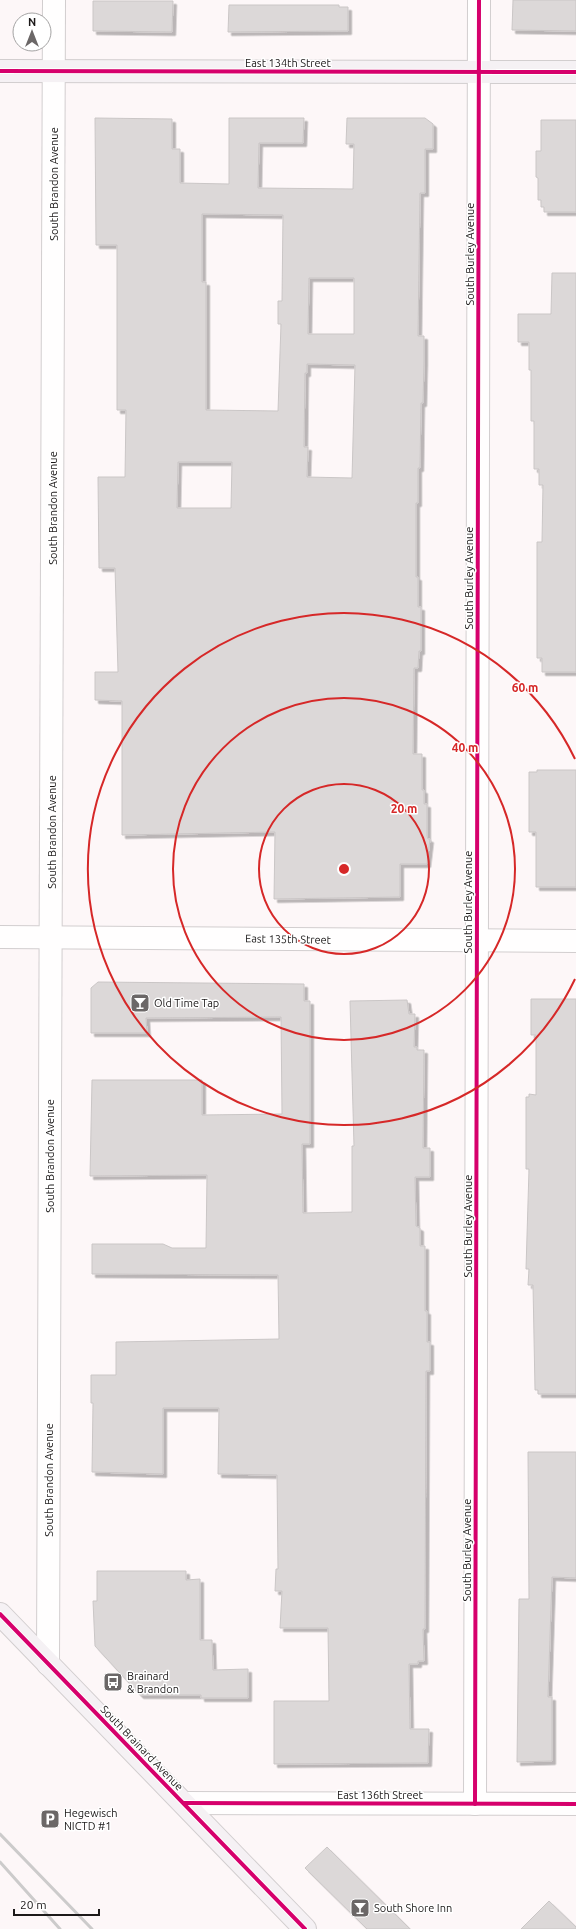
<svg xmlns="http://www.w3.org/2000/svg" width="576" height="1929" font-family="Ubuntu,sans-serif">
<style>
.building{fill:#dcd8d8;stroke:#cac6c6;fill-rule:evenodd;filter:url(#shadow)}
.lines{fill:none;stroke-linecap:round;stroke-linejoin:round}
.street-casing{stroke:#d2cecf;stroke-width:24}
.secondary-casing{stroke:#d2cecf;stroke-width:24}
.street{stroke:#fffefe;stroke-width:22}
.secondary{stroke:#f5f1f4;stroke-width:22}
.rail{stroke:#cccbcb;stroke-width:3}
.cycleway-casing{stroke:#fff;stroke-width:6}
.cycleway{stroke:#d6006c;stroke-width:4}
.ring{fill:none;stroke:#d62828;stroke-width:2}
.labels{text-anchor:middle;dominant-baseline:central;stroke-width:3;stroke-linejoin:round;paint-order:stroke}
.street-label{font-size:11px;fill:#1c1919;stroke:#fff}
.poi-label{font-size:11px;fill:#1c1919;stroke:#fff;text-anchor:start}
.centre{fill:#d62828;stroke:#fff;stroke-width:2}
.ring-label{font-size:12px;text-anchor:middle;font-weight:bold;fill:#d62828;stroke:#fff;stroke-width:3;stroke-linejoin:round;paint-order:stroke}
</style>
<defs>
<filter id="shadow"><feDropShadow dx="3.5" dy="3.5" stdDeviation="0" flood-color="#0004"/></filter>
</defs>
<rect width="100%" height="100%" fill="#fdf7f8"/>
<g class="building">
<path d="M 513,0 L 576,0 L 576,31 L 512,30 Z"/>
<path d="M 93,1 L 173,1 L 172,32 L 93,31 Z"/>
<path d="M 229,5 L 339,5 L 339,7 L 348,7 L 348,31 L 228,32 Z"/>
<path d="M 95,118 L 172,119 L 172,149 L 180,149 L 180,183 L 229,184 L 229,118 L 304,118 L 303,143 L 259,143 L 258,188 L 353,189 L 354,144 L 346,144 L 347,118 L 425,118 L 433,124 L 433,149 L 425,149 L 425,193 L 420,193 L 418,336 L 424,336 L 424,362 L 423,403 L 421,403 L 420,468 L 418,468 L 418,503 L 416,503 L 416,577 L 418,577 L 418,607 L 421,607 L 421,651 L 419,651 L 418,668 L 414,668 L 413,754 L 422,754 L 422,790 L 424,790 L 424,804 L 427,804 L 427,836 L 428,839 L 430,839 L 427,864 L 400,864 L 400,897 L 274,899 L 275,832 L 122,835 L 122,701 L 95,700 L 95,672 L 118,672 L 115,568 L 99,568 L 98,477 L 125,477 L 126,410 L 117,410 L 117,245 L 96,245 ZM 202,214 L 283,215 L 282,301 L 278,301 L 278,324 L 281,324 L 278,411 L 206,410 L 206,282 L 202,282 ZM 309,278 L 354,278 L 354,334 L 308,334 ZM 307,364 L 355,365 L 352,478 L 307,477 L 308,447 L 304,447 L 305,373 L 307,373 ZM 178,462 L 232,462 L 231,508 L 177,508 Z"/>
<path d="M 541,120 L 576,120 L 576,212 L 544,212 L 544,207 L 541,207 L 541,200 L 538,200 L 538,178 L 536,177 L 536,151 L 541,151 Z"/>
<path d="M 552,273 L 576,273 L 576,672 L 542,672 L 542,658 L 537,658 L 537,542 L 542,542 L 543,485 L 539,485 L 539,469 L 534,469 L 534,421 L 531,421 L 531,370 L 529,370 L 529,342 L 518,342 L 518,314 L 551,314 Z"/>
<path d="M 537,770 L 576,770 L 576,887 L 536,887 L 536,832 L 529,832 L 529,772 L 537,772 Z"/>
<path d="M 98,982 L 304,984 L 304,1001 L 310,1001 L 310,1144 L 302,1144 L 303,1213 L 352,1212 L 352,1146 L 354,1146 L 350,1001 L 407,1000 L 409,1014 L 415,1014 L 414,1047 L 417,1047 L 417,1050 L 424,1050 L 423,1148 L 430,1148 L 430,1177 L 415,1177 L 416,1226 L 420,1228 L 420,1246 L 425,1246 L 425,1311 L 427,1311 L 427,1342 L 430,1342 L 430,1371 L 426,1371 L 425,1629 L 423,1629 L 424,1661 L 418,1661 L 418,1664 L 409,1664 L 410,1729 L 429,1729 L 428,1763 L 274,1764 L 274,1701 L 329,1701 L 328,1628 L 280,1628 L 282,1591 L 275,1591 L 276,1569 L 278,1569 L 277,1475 L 218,1474 L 219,1408 L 163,1408 L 163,1474 L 92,1472 L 93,1403 L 91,1403 L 91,1375 L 116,1375 L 116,1342 L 279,1339 L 278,1275 L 92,1274 L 92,1244 L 163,1244 L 172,1248 L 206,1248 L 207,1175 L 90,1176 L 92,1080 L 202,1080 L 202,1115 L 282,1114 L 281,1017 L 146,1018 L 147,1033 L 91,1033 L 91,988 Z"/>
<path d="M 531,999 L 576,999 L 576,1394 L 538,1394 L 538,1390 L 535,1390 L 533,1285 L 528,1285 L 529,1269 L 526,1269 L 529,1169 L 526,1169 L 526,1097 L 529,1097 L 529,1094 L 536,1095 L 536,1035 L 531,1035 Z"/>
<path d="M 528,1452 L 576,1452 L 576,1578 L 552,1577 L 548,1697 L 552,1697 L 552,1761 L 517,1762 L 519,1599 L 529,1599 Z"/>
<path d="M 97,1571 L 186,1571 L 186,1580 L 200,1579 L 200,1640 L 212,1640 L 213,1670 L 248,1669 L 248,1698 L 201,1698 L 201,1695 L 140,1695 L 95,1646 L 93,1601 L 97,1601 Z"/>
<path d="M 327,1847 L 410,1929 L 367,1929 L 305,1868 Z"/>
<path d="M 549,1901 L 576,1927 L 576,1929 L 521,1929 Z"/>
</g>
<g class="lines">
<g class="street-casing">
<g id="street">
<path d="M 0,937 L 576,941"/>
<path d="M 48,1664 L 54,0"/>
<path d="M 184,1803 L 576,1804"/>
<path d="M 475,1804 L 479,0"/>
</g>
</g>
<g class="secondary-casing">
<g id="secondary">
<path d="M 0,71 L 576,72"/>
<path d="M 0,1614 L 305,1929"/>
</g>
</g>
<use href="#street" class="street"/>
<use href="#secondary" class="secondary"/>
<g class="rail">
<path d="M 0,1834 L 92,1929"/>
<path d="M 0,1862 L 60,1929"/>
</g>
<g class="cycleway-casing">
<g id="cycleway">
<path d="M 0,71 L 576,72"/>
<path d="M 0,1614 L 305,1929"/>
<path d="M 184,1803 L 576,1804"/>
<path d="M 475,1804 L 479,0"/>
</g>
</g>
<use href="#cycleway" class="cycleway"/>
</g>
<g class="ring">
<circle cx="344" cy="869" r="85"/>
<circle cx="344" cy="869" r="171"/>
<path d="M575 979A256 256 0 1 1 575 759"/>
</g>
<defs>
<g id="bar-square" transform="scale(1)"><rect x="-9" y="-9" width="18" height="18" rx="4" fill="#6b6767" stroke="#fff"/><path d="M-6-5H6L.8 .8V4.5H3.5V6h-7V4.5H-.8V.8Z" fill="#fff"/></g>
<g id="bus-square" transform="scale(1)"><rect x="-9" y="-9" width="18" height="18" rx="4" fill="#6b6767" stroke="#fff"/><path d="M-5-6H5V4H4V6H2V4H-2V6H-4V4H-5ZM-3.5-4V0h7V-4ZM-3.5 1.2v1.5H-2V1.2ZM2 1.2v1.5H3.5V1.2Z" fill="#fff"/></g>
<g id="parking-square" transform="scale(1)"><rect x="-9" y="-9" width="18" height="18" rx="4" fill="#6b6767" stroke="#fff"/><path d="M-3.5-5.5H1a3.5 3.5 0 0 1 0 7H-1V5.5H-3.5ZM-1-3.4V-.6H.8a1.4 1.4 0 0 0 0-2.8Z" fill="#fff"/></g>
</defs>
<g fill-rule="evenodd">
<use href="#bar-square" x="140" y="1003"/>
<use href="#bus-square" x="113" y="1682"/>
<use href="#parking-square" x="50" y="1819"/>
<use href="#bar-square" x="360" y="1908"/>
</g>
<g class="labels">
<g class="street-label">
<text x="288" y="63">East 134th Street</text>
<text transform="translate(54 184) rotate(-90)">South Brandon Avenue</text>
<text transform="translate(470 254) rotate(-90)">South Burley Avenue</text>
<text transform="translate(53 508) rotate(-90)">South Brandon Avenue</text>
<text transform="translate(469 578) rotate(-90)">South Burley Avenue</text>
<text transform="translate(52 832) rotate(-90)">South Brandon Avenue</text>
<text transform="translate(468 902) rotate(-90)">South Burley Avenue</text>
<text transform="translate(288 939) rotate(1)">East 135th Street</text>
<text transform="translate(50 1156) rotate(-90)">South Brandon Avenue</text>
<text transform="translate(468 1226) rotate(-90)">South Burley Avenue</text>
<text transform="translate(49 1480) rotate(-90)">South Brandon Avenue</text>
<text transform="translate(467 1550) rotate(-90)">South Burley Avenue</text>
<text transform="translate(142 1748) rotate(46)">South Brainard Avenue</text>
<text x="380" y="1795">East 136th Street</text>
</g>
<g class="poi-label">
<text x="154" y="1003">Old Time Tap</text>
<text x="127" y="1676">Brainard<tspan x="127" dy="13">&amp; Brandon</tspan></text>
<text x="64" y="1813">Hegewisch<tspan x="64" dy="13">NICTD #1</tspan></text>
<text x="374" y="1908">South Shore Inn</text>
</g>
</g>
<circle cx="344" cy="869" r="6" class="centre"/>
<g class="ring-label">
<text x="525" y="692">60 m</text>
<text x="465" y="752">40 m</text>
<text x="404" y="813">20 m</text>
</g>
<g transform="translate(32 32)"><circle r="19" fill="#ffffff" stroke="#a4a3a3"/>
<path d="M0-3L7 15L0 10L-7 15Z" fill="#6b6767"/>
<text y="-6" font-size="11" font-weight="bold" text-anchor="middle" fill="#1c1919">N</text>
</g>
<path d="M14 1909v6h85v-6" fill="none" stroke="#1c1919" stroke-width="2"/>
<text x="20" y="1909" font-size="12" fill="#1c1919" stroke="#ffffff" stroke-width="3" paint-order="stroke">20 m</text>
</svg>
